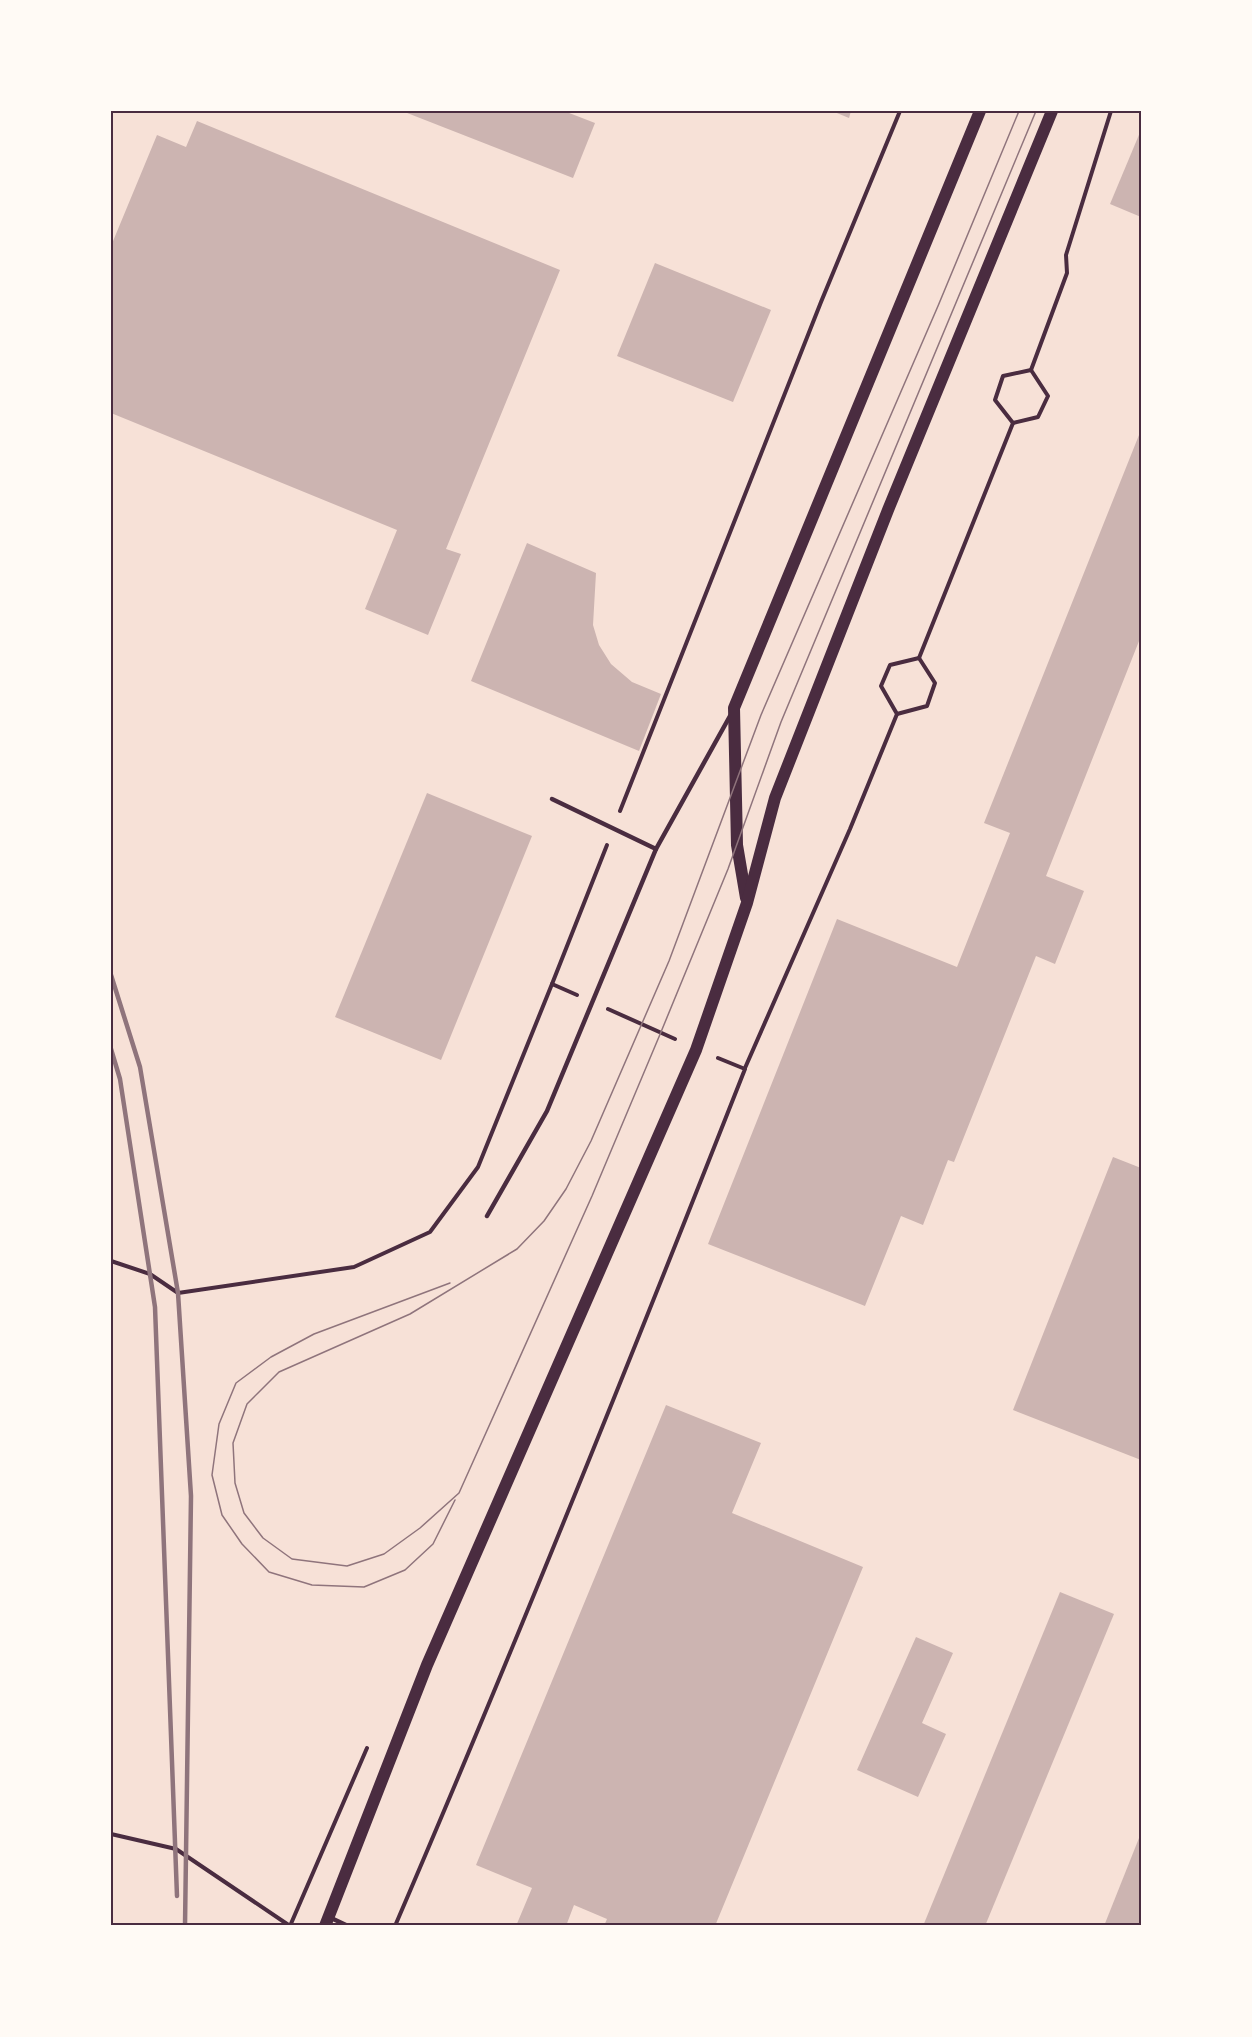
<svg xmlns="http://www.w3.org/2000/svg" width="1252" height="2037" font-family="'Exo 2',sans-serif">
<style>
.building{fill:#ccb4b1}
.lines{fill:none;stroke-linecap:round;stroke-linejoin:round}
.path{stroke:#4a2c40;stroke-width:4}
.service{stroke:#4a2c40;stroke-width:4.5}
.secondary{stroke:#4a2c40;stroke-width:12}
.tram{stroke:#8f747c;stroke-width:1.5}
.rail{stroke:#8f747c;stroke-width:4.5}
.neatline{fill:none;stroke:#4a2c40;stroke-width:2}
</style>
<rect width="100%" height="100%" fill="#f7e1d7"/>
<g class="building">
<path d="M 402,111 L 564,111 L 595,123 L 573,178 Z"/>
<path d="M 832,111 L 851,111 L 849,118 Z"/>
<path d="M 197,121 L 560,270 L 446,549 L 461,554 L 428,635 L 365,609 L 397,530 L 111,413 L 111,246 L 157,135 L 186,147 Z"/>
<path d="M 1141,130 L 1141,217 L 1110,204 Z"/>
<path d="M 655,263 L 771,310 L 733,402 L 617,356 Z"/>
<path d="M 1141,430 L 1141,636 L 1046,876 L 1084,891 L 1055,964 L 1036,956 L 954,1162 L 948,1160 L 923,1225 L 901,1216 L 865,1306 L 708,1244 L 837,919 L 957,967 L 1010,833 L 984,823 Z"/>
<path d="M 527,543 L 596,573 L 593,625 L 599,645 L 611,664 L 632,682 L 661,694 L 639,751 L 471,681 Z"/>
<path d="M 427,793 L 532,836 L 441,1060 L 335,1017 Z"/>
<path d="M 1113,1157 L 1141,1168 L 1141,1460 L 1013,1410 Z"/>
<path d="M 666,1405 L 761,1443 L 732,1513 L 863,1567 L 715,1926 L 604,1926 L 607,1919 L 574,1905 L 566,1926 L 516,1926 L 532,1888 L 476,1865 Z"/>
<path d="M 1060,1592 L 1114,1614 L 985,1926 L 923,1926 Z"/>
<path d="M 916,1637 L 953,1653 L 922,1723 L 946,1734 L 918,1797 L 857,1770 Z"/>
<path d="M 1141,1833 L 1141,1926 L 1104,1926 Z"/>
</g>
<g class="lines">
<g class="path">
<path d="M 1013,423 L 1038,417 L 1048,396 L 1031,370"/>
<path d="M 897,714 L 927,706 L 935,683 L 919,658"/>
<path d="M 620,811 L 821,302 L 900,111"/>
<path d="M 552,984 L 607,845"/>
<path d="M 608,1009 L 675,1039"/>
<path d="M 745,1068 L 850,829 L 897,714 L 881,686 L 890,665 L 919,658 L 1013,423 L 995,400 L 1003,376 L 1031,370 L 1067,273 L 1066,255 L 1111,111"/>
<path d="M 111,1261 L 150,1274 L 178,1293 L 354,1267 L 430,1232 L 478,1167 L 552,984 L 577,995"/>
<path d="M 111,1834 L 176,1849 L 290,1926"/>
<path d="M 290,1926 L 367,1748"/>
<path d="M 395,1926 C 517,1642 632,1356 745,1069 L 718,1058"/>
</g>
<g class="service">
<path d="M 552,799 L 656,849"/>
<path d="M 487,1216 L 547,1111 L 656,849 L 730,716"/>
<path d="M 329,1917 L 348,1926"/>
</g>
<g class="secondary">
<path d="M 746,898 L 737,845 L 734,708 L 980,111"/>
<path d="M 325,1926 L 427,1665 L 696,1050 L 747,903 L 775,798 L 888,510 L 1052,111"/>
</g>
<g class="tram">
<path d="M 1019,111 L 938,306 L 761,715 L 669,961 L 591,1141 L 566,1189 L 544,1221 L 517,1249 L 410,1314 L 279,1372 L 247,1404 L 233,1443 L 235,1483 L 244,1513 L 263,1538 L 292,1559 L 347,1566 L 384,1554 L 420,1528 L 459,1493 L 592,1196 L 661,1032 L 728,869 L 781,722 L 1036,111"/>
<path d="M 450,1283 L 314,1334 L 271,1357 L 236,1383 L 219,1424 L 212,1475 L 222,1515 L 242,1544 L 269,1572 L 312,1585 L 364,1587 L 405,1570 L 433,1544 L 455,1500"/>
</g>
<g class="rail">
<path d="M 111,975 L 140,1067 L 178,1293 L 191,1496 L 185,1926"/>
<path d="M 111,1049 L 120,1079 L 155,1307 L 177,1896"/>
</g>
</g>
<rect width="1252" height="2037" fill="none" stroke="#fffaf5" stroke-width="225"/>
<rect x="112" y="112" width="1028" height="1812" class="neatline"/>
</svg>
